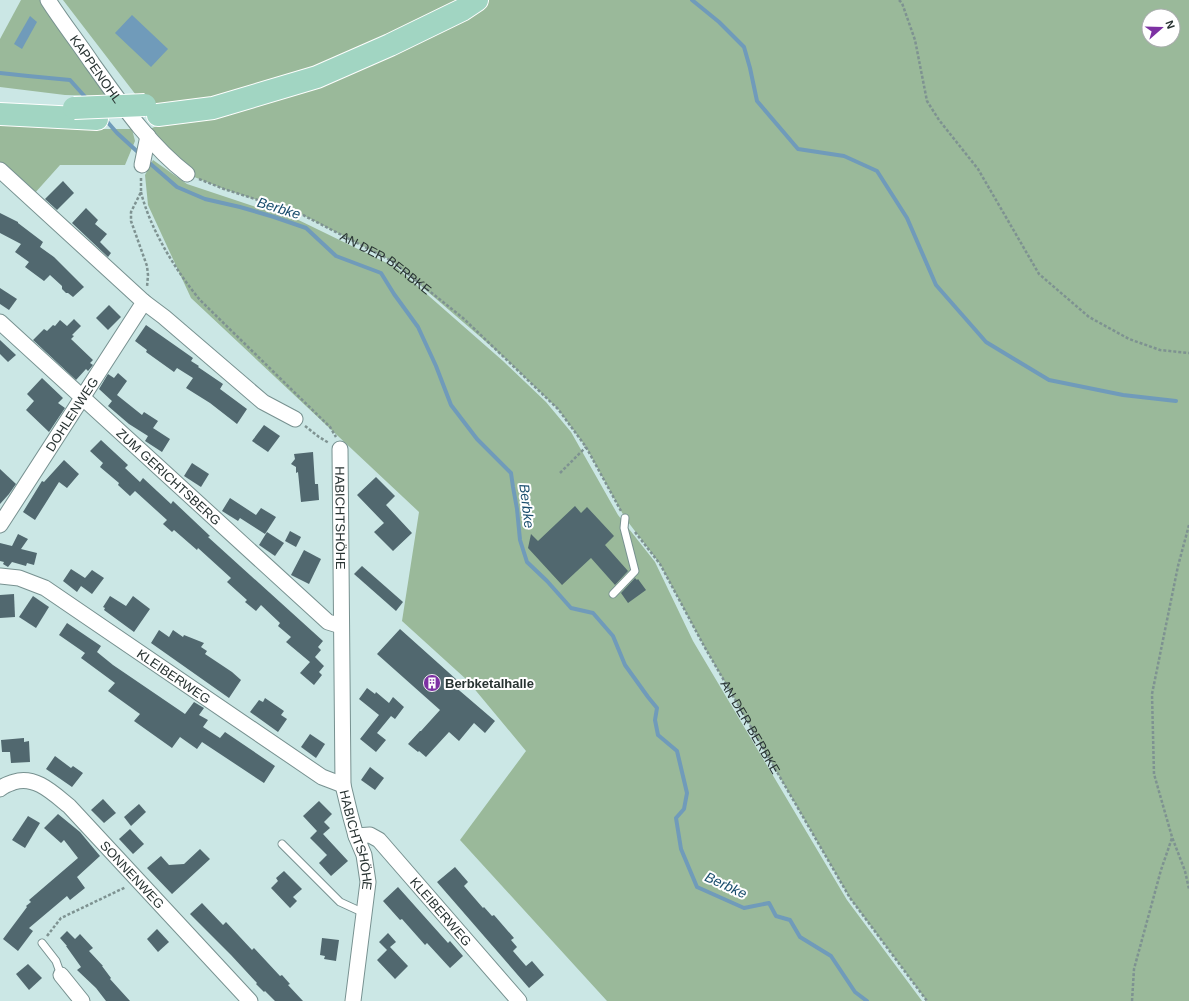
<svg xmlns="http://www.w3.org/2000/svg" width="1189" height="1001" font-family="Arial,sans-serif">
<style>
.green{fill:#9ab99a;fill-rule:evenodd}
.water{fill:#709bba}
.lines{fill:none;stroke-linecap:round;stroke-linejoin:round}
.stream{stroke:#709bba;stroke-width:4}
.building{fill:#51686f}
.service-casing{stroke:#779190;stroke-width:9}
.minor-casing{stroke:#779190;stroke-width:17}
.primary-casing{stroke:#fff;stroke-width:24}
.path{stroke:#7e9291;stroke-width:2.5;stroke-dasharray:3 2;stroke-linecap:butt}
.service{stroke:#fff;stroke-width:7}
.minor{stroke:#fff;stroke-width:15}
.primary{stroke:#a1d5c2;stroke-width:22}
.primary-bridge-casing{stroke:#fff;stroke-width:24;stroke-linecap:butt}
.primary-bridge{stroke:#a1d5c2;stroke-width:22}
.labels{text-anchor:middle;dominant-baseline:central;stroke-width:4;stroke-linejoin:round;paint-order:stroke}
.street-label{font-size:13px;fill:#283332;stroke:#fff}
.poi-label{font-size:13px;font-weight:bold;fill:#283332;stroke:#fff;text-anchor:start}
.water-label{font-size:14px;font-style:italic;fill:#194d6d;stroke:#fff}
</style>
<rect width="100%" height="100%" fill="#cbe7e5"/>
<g class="green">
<path d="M 21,0 L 41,0 L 106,96 L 65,95 L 0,87 L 0,39 Z"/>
<path d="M 63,0 L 1189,0 L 1189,1001 L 927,1001 L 850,898 L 704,646 L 660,564 L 625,518 L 586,447 L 558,409 L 506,359 L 392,261 L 301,214 L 224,189 L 187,174 L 150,129 L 159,125 ZM 1149,16 L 1173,16 L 1173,40 L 1149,40 Z"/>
<path d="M 0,123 C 44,129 88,129 132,129 L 135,141 L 125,165 L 60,165 L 34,194 L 0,165 Z"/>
<path d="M 153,160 L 187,184 L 256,207 L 282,212 L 397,268 L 503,361 L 546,402 L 571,432 L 618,515 L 655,562 L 693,641 L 847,900 L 922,1001 L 607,1001 L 460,840 L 526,751 L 467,680 L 402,621 L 419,512 L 191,298 L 148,205 L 145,175 Z"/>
</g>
<g class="water">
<path d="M 132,15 L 168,49 L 151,67 L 115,33 Z"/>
<path d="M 30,16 L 37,22 L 22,49 L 14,44 Z"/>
</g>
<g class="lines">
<g class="stream">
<path d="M 692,0 L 719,22 L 744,47 L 750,68 L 757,101 L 798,149 L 844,156 L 877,171 L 907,218 L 936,285 L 986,342 L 1049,380 L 1123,395 L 1176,401"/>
<path d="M 0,73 L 28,76 L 70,80 L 87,99"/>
<path d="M 104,118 L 117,133 L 140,154"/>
<path d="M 146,160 L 177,187 L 205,199 L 240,207 L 274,217 L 306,228 L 336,256 L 381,273 L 394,294 L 418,327 L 436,366 L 451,405 L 477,439 L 511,473 L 513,487 L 517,509 L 520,540 L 527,562 L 547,581 L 571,608 L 593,613 L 613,636 L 625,665 L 648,697 L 657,708 L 655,720 L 658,735 L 677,751 L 687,793 L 684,809 L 676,818 L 681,849 L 697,887 L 744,908 L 769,903 L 776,916 L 790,920 L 800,937 L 831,956 L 855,992 L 867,1001"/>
</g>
</g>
<g class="building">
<path d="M 63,181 L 74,193 L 57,210 L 45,199 Z"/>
<path d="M 86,208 L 98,220 L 95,224 L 107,234 L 100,242 L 111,253 L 108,257 L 72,223 Z"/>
<path d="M 0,213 L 18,222 L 18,223 L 43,242 L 40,247 L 54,257 L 84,287 L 73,297 L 68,293 L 66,293 L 62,289 L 62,286 L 50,275 L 44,281 L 25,267 L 29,262 L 15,252 L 21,244 L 0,233 Z"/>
<path d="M 0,288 L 17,299 L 9,310 L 0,304 Z"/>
<path d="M 109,305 L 121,317 L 108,330 L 96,318 Z"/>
<path d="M 74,319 L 81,326 L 72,335 L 74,336 L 71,339 L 93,360 L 90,363 L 93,365 L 88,371 L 86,369 L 76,380 L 33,340 L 44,329 L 47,331 L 53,325 L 55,326 L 60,320 L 67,326 Z"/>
<path d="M 146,325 L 193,358 L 191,361 L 199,366 L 198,367 L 223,384 L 220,389 L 247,409 L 237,424 L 210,403 L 186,388 L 193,378 L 177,368 L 174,372 L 146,352 L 147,350 L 135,341 Z"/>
<path d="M 0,340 L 16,355 L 8,362 L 0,354 Z"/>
<path d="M 118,373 L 127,381 L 117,395 L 142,415 L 144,412 L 158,421 L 151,431 L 153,428 L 170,439 L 162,452 L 145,441 L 148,436 L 129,424 L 108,406 L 112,401 L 99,389 L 108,374 L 114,378 Z"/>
<path d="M 42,378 L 63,398 L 58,403 L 65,408 L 49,432 L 26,410 L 34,401 L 27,394 Z"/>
<path d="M 264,425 L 280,436 L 268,452 L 252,441 Z"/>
<path d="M 101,440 L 128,465 L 125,468 L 140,482 L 143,478 L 171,504 L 173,501 L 210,536 L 208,537 L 323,641 L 318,647 L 321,650 L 315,657 L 324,666 L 319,672 L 322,675 L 314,685 L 300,673 L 310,662 L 286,642 L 291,637 L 278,626 L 280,623 L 261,605 L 256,611 L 245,602 L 247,600 L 227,582 L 231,578 L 198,548 L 197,550 L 174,530 L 172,532 L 163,524 L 167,520 L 135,491 L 130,496 L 118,485 L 119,483 L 100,467 L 103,463 L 90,451 Z"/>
<path d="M 313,452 L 315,484 L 318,484 L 319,500 L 301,502 L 298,472 L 296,473 L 296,467 L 291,464 L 295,459 L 294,454 Z"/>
<path d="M 64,460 L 79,474 L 67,488 L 59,482 L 35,520 L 23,512 L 42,481 L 44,482 Z"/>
<path d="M 192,463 L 209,474 L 201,487 L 184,476 Z"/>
<path d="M 0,469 L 16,484 L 9,494 L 0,504 Z"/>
<path d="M 376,477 L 395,496 L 386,505 L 412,533 L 393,551 L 374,532 L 384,523 L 357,495 Z"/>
<path d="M 230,498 L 256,515 L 261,508 L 276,517 L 265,534 L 240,518 L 238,521 L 222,511 Z"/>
<path d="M 575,506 L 581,513 L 587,507 L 614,536 L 605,545 L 628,571 L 615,585 L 591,558 L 562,585 L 528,548 L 531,534 L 538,541 Z"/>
<path d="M 290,531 L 301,537 L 296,547 L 285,541 Z"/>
<path d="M 267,532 L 284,543 L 275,556 L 259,545 Z"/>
<path d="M 18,534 L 28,539 L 21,549 L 37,553 L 34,565 L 27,563 L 26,566 L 12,562 L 8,567 L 3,564 L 4,562 L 0,561 L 0,543 L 12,546 Z"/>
<path d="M 304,550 L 321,559 L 309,584 L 291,575 Z"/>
<path d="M 362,566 L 403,602 L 396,611 L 354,574 Z"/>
<path d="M 71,569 L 85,578 L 92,570 L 104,578 L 92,594 L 81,586 L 77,592 L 63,581 Z"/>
<path d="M 635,578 L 637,580 L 638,579 L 646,590 L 628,603 L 621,593 Z"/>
<path d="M 14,594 L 15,617 L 0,618 L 0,595 Z"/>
<path d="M 33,596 L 49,607 L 36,628 L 19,617 Z"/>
<path d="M 110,596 L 126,606 L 133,596 L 150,609 L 134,632 L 104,610 L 105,608 L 103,607 Z"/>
<path d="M 67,623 L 101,646 L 97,652 L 113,665 L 185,714 L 194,702 L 204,708 L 199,715 L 208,720 L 203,727 L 220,738 L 225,732 L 275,766 L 264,783 L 202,742 L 197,749 L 180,737 L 172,748 L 134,721 L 140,714 L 108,691 L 115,683 L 81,658 L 85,653 L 59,635 Z"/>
<path d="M 400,629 L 457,680 L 453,685 L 495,721 L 485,733 L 474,723 L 459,741 L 449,732 L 426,757 L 419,751 L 418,752 L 408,744 L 420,731 L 421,731 L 440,710 L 377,654 Z"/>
<path d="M 159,630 L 169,637 L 173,630 L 183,637 L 184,635 L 204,643 L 201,647 L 207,651 L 205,654 L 232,672 L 241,680 L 229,698 L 151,643 Z"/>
<path d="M 367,688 L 375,694 L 376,692 L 389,703 L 393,697 L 404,707 L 395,719 L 391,716 L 377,733 L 386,740 L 376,752 L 360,739 L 379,715 L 359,699 Z"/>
<path d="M 265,698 L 284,711 L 281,715 L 287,719 L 278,732 L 250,712 L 259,700 L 263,702 Z"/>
<path d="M 310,734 L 325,744 L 316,758 L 301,747 Z"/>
<path d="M 24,738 L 24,742 L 29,741 L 30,762 L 11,763 L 10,752 L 2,752 L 1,740 Z"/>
<path d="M 55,756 L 71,768 L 73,766 L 83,773 L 72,787 L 46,769 Z"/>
<path d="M 370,767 L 384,778 L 375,790 L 361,780 Z"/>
<path d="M 103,799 L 116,813 L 104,823 L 91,810 Z"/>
<path d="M 319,801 L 332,814 L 324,822 L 330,828 L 323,834 L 348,861 L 331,876 L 319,863 L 327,855 L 310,838 L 317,831 L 303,816 Z"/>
<path d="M 139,804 L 146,812 L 131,826 L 124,817 Z"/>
<path d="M 58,814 L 80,832 L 100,856 L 77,877 L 85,888 L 70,900 L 67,896 L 29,928 L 33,931 L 18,951 L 3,939 L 27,907 L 26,906 L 31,902 L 29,900 L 78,858 L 64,840 L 61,843 L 44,828 Z"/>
<path d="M 28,816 L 40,823 L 25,848 L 12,840 Z"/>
<path d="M 130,829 L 144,844 L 133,854 L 119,839 Z"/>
<path d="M 200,849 L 210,859 L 172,894 L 147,868 L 161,856 L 169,865 L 184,864 Z"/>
<path d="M 455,867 L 468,882 L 464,886 L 483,908 L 484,907 L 492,916 L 494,915 L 514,938 L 511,940 L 517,947 L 513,951 L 526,966 L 532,961 L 544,975 L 529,988 L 437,882 Z"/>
<path d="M 284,871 L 302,889 L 293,897 L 297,901 L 290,908 L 271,888 L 278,881 L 276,878 Z"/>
<path d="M 398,887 L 448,943 L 450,941 L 463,956 L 450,968 L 427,943 L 425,945 L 402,919 L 400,920 L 383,901 Z"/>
<path d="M 202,903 L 223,925 L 226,922 L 252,950 L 254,948 L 280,976 L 282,975 L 290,984 L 288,985 L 303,1001 L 275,1001 L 265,991 L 264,992 L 256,984 L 257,983 L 231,955 L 190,914 Z"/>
<path d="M 157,929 L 169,942 L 158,952 L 147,939 Z"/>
<path d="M 67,931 L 75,939 L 80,934 L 93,948 L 89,951 L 103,966 L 102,966 L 111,978 L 110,979 L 130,1001 L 106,1001 L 96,988 L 77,970 L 81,967 L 66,946 L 67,946 L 60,938 Z"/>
<path d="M 388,933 L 396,942 L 390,947 L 408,966 L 395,979 L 377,960 L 387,950 L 379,942 Z"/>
<path d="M 322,938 L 339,940 L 336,961 L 324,959 L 325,956 L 320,955 Z"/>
<path d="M 28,964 L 42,978 L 29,990 L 16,974 Z"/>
</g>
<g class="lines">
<g class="service-casing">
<g id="service">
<path d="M 613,594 L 635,571 L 624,528 L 625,518"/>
<path d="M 282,844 L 340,902 L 364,913"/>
<path d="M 42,943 L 56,961 L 61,975"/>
</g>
</g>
<g class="minor-casing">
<g id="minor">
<path id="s3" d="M 48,0 C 62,22 78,42 92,63 C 120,102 149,145 187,174"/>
<path d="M 142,165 L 148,136"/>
<path d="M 0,170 L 144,302 L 164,317 L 263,402 L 295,419"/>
<path id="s4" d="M 0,322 L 328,622 L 341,626"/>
<path id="s5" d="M 340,449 L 343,785 L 350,814 L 356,836 L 364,855 L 368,882 L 353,1001"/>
<path id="s6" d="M 0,525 L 144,302"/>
<path id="s7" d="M 0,576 L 19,578 L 45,588 L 322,777 L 343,785"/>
<path id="s8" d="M 0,789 C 4,785 8,784 14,782 C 35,775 53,793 69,806 L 250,1001"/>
<path id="s9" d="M 356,836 L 370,835 L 379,840 L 519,1001"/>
<path d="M 61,975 L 82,1001"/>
</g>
</g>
<g class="primary-casing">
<g id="primary">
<path d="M 0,114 L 97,119"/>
<path d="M 158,115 L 213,108 L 317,77 L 390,45 L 462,10 L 477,0"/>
</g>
</g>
<g class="path">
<path d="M 899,0 L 902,3 L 915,40 L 927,101 L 939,120 L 978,169 L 1039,274 L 1089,317 L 1129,339 L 1160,350 L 1189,353"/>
<path d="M 141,178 L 141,192 L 131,212 L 131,221 L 147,266 L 148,275 L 147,287"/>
<path id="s1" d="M 199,179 L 224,189 L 301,214 L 392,261 L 463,318 L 558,409 L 586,447 L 621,511"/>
<path d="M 141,192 C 150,229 176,271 200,300 L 330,427 L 336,437"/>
<path d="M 305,426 L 319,437 L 329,443"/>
<path d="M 560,473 L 586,447"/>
<path d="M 1189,525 L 1178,566 L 1152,694 L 1154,774 L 1172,837 L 1185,871 L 1189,889"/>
<path id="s2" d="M 635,532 L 660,564 L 704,646 L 850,898 L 927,1001"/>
<path d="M 47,936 L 61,918 L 126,887"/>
<path d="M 1132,1001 L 1134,969 L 1161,870 L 1172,838"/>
</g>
<use href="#service" class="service"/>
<use href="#minor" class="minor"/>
<use href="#primary" class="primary"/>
<g class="primary-bridge-casing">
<path id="primary-bridge" d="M 74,108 L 145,105"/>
</g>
<use href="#primary-bridge" class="primary-bridge"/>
</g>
<defs>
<g id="building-disc" transform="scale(0.9)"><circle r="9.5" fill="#7d31a3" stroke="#fff"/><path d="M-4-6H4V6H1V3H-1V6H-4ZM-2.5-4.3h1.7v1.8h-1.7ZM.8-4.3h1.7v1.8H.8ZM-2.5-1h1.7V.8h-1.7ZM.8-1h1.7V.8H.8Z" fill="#fff"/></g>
</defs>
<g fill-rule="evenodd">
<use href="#building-disc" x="432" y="683"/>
</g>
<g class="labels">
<g class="street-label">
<text stroke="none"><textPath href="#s3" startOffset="84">KAPPENOHL</textPath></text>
<text stroke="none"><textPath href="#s1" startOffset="206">AN DER BERBKE</textPath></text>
<text stroke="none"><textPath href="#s6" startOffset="132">DOHLENWEG</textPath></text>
<text stroke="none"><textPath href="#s4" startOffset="229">ZUM GERICHTSBERG</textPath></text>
<text stroke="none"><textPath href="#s5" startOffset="69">HABICHTSHÖHE</textPath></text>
<text stroke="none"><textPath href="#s7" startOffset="203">KLEIBERWEG</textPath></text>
<text stroke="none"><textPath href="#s2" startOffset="227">AN DER BERBKE</textPath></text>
<text stroke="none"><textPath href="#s5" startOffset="393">HABICHTSHÖHE</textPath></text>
<text stroke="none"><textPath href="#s8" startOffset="172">SONNENWEG</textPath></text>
<text stroke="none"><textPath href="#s9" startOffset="119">KLEIBERWEG</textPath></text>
</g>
<g class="poi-label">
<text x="445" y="683">Berbketalhalle</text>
</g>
<g class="water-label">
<text transform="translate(279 208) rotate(17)">Berbke</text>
<text transform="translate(527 506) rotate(83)">Berbke</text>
<text transform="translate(726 885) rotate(25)">Berbke</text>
</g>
</g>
<g transform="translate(1161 28) rotate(70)"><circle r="19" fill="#ffffff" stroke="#a9adad"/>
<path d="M0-3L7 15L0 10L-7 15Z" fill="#7d31a3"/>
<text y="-6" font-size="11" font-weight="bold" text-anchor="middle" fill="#283332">N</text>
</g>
</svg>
